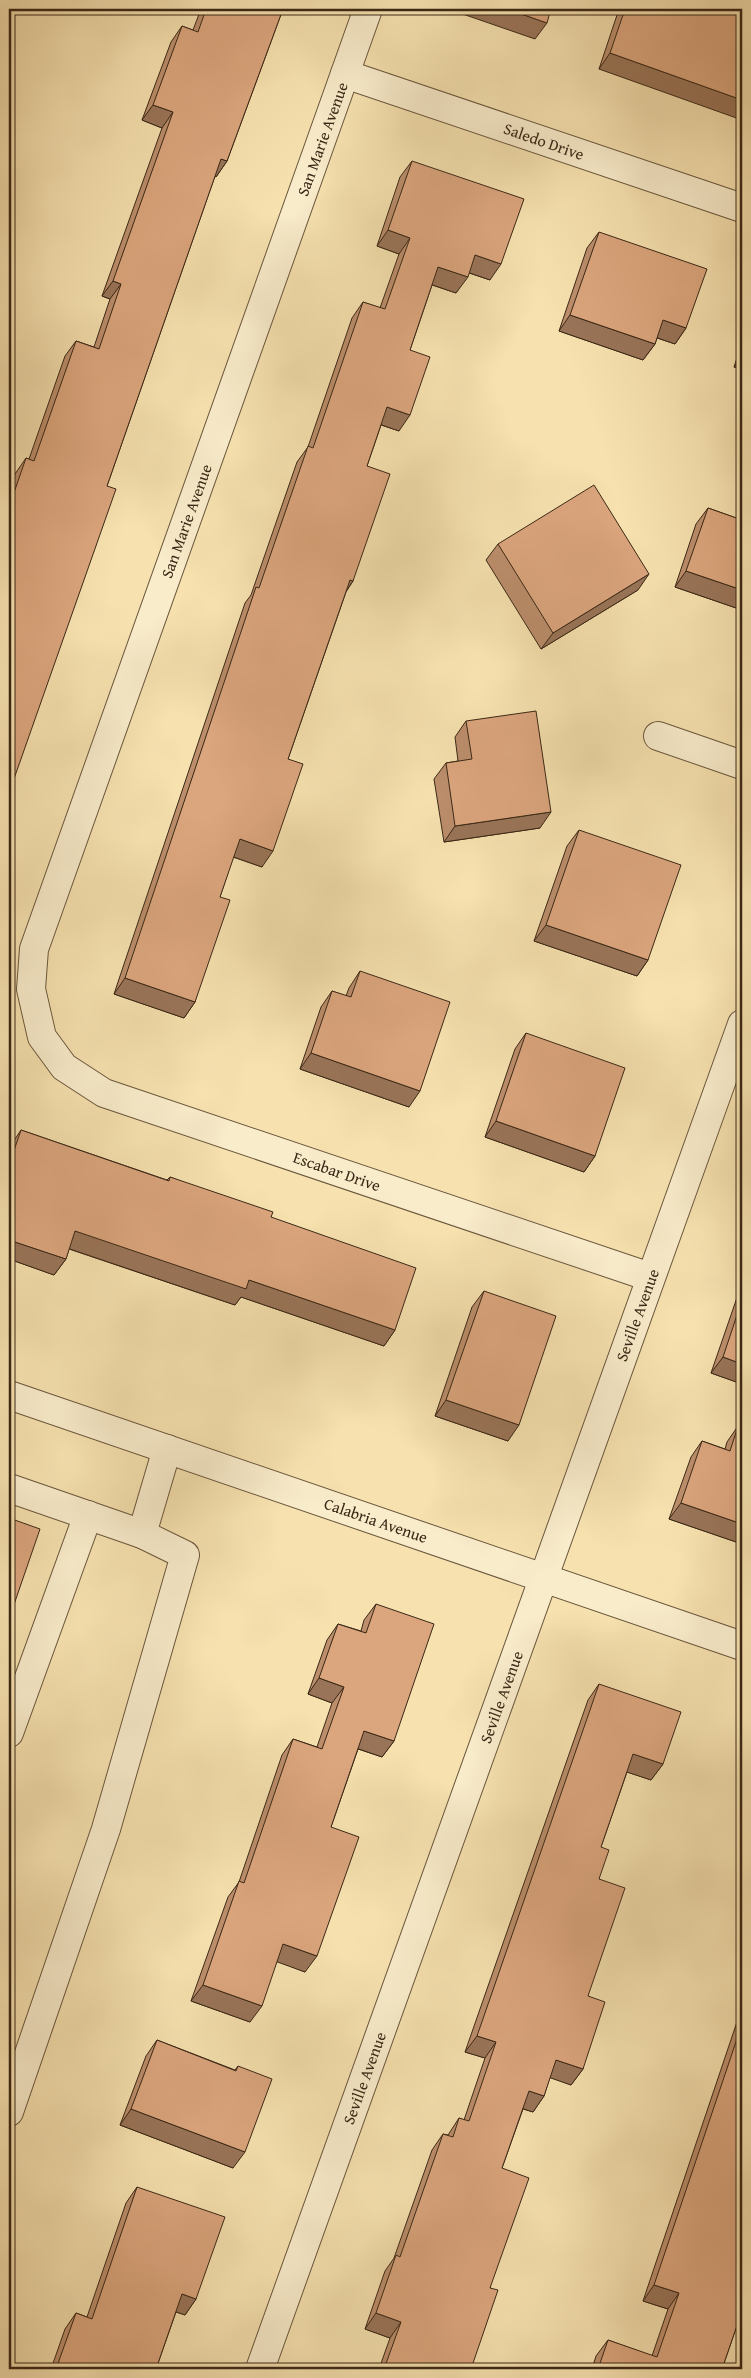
<svg xmlns="http://www.w3.org/2000/svg" width="751" height="2378" font-family="'Gentium Book Plus',serif">
<style>
.lines{fill:none;stroke-linecap:round;stroke-linejoin:round}
.minor-casing{stroke:#69563c;stroke-width:30}
.minor{stroke:#f9eccb;stroke-width:28}
.wall{fill:#bc8e6c;stroke:#3a2816}
.shaded-wall{fill:#997458;stroke:#3a2816}
.building{fill:#dba57d;stroke:#3a2816}
.labels{text-anchor:middle;dominant-baseline:central;stroke-width:4.5;stroke-linejoin:round;paint-order:stroke}
.street-label{font-size:16px;fill:#3a2816;stroke:#f9eccb}
</style>
<rect width="100%" height="100%" fill="#f6e1af"/>
<filter id="stains"><feTurbulence type="fractalNoise" baseFrequency=".004" numOctaves="4"/><feColorMatrix values="0 0 0 0 .2 0 0 0 0 .09 0 0 0 0 .02 0 0 0 .5 -.17"/></filter>
<radialGradient id="worn" r=".72"><stop offset=".6" stop-color="#630" stop-opacity="0"/><stop offset="1" stop-color="#630" stop-opacity=".3"/></radialGradient>
<g class="lines">
<g class="minor-casing">
<g id="minor">
<path d="M 368,9 L 34,949 L 31,989 L 42,1037 L 64,1067 L 104,1093 L 650,1277"/>
<path d="M 345,74 L 742,208"/>
<path d="M 658,736 L 742,765"/>
<path d="M 9,1395 L 742,1646"/>
<path d="M 9,1488 L 142,1534 L 167,1449"/>
<path d="M 9,1733 L 88,1515"/>
<path d="M 9,2112 L 106,1829 L 185,1555 L 142,1534"/>
<path d="M 260,2369 L 742,1024"/>
</g>
</g>
<use href="#minor" class="minor"/>
</g>
<g class="wall">
<path d="M 201,9 L 283,9 L 227,161 L 216,177 L 215,176 L 107,486 L 9,793 L 9,490 L 15,474 L 26,458 L 29,459 L 65,356 L 76,341 L 94,347 L 110,299 L 102,296 L 162,128 L 142,120 L 171,42 L 182,26 L 193,30 Z"/>
<path d="M 620,9 L 742,9 L 599,69 L 618,12 Z"/>
<path d="M 412,161 L 490,280 L 469,273 L 456,293 L 432,285 L 410,350 L 399,431 L 381,425 L 367,466 L 353,581 L 346,592 L 288,759 L 262,867 L 233,857 L 220,897 L 195,1002 L 184,1018 L 114,994 L 245,603 L 251,595 L 297,462 L 308,447 L 352,318 L 363,302 L 380,308 L 399,254 L 377,246 L 400,177 Z"/>
<path d="M 599,232 L 686,328 L 675,344 L 657,338 L 655,344 L 643,360 L 559,331 L 587,248 Z"/>
<path d="M 742,343 L 742,369 L 734,367 Z"/>
<path d="M 708,508 L 742,520 L 742,610 L 675,587 L 696,524 Z"/>
<path d="M 498,544 L 638,590 L 541,649 L 486,560 Z"/>
<path d="M 466,721 L 540,828 L 444,842 L 434,779 L 446,763 L 458,761 L 455,737 Z"/>
<path d="M 579,830 L 648,960 L 637,976 L 534,941 L 567,846 Z"/>
<path d="M 360,971 L 409,1107 L 300,1069 L 321,1007 L 332,991 L 346,996 L 349,988 Z"/>
<path d="M 526,1033 L 595,1156 L 584,1172 L 485,1137 L 515,1049 Z"/>
<path d="M 21,1130 L 167,1180 L 170,1177 L 271,1217 L 395,1330 L 384,1346 L 241,1297 L 235,1305 L 69,1249 L 66,1259 L 54,1275 L 9,1259 L 9,1148 Z"/>
<path d="M 742,1283 L 742,1384 L 711,1373 Z"/>
<path d="M 484,1291 L 508,1441 L 435,1416 L 472,1307 Z"/>
<path d="M 738,1426 L 742,1427 L 742,1544 L 669,1519 L 691,1457 L 702,1441 L 725,1449 L 727,1442 Z"/>
<path d="M 376,1604 L 394,1741 L 382,1757 L 358,1749 L 331,1827 L 305,1972 L 277,1961 L 250,2022 L 191,2001 L 228,1897 L 239,1882 L 282,1755 L 293,1739 L 317,1747 L 332,1703 L 308,1694 L 327,1640 L 338,1624 L 361,1631 L 364,1620 Z"/>
<path d="M 599,1684 L 663,1764 L 651,1780 L 627,1772 L 601,1847 L 599,1879 L 588,1996 L 583,2069 L 571,2085 L 550,2077 L 544,2096 L 533,2112 L 523,2109 L 502,2168 L 490,2288 L 471,2369 L 379,2369 L 390,2338 L 365,2329 L 385,2271 L 394,2258 L 432,2150 L 443,2134 L 448,2135 L 459,2118 L 464,2120 L 485,2058 L 465,2052 L 588,1700 Z"/>
<path d="M 742,2007 L 742,2311 L 722,2369 L 592,2369 L 596,2356 L 608,2340 L 652,2356 L 668,2309 L 643,2301 Z"/>
<path d="M 157,2040 L 235,2070 L 238,2066 L 233,2168 L 120,2125 L 146,2056 Z"/>
<path d="M 137,2187 L 196,2299 L 185,2315 L 176,2312 L 156,2369 L 51,2369 L 65,2329 L 76,2313 L 87,2317 L 126,2203 Z"/>
</g>
<g class="shaded-wall">
<path d="M 455,9 L 507,9 L 547,23 L 535,39 L 454,11 Z"/>
<path d="M 610,53 L 742,100 L 742,120 L 599,69 Z"/>
<path d="M 153,105 L 173,112 L 162,128 L 142,120 Z"/>
<path d="M 221,159 L 227,161 L 216,177 L 210,174 Z"/>
<path d="M 388,230 L 410,238 L 399,254 L 377,246 Z"/>
<path d="M 475,255 L 501,264 L 490,280 L 464,271 Z"/>
<path d="M 438,267 L 468,277 L 456,293 L 427,283 Z"/>
<path d="M 113,281 L 121,284 L 110,299 L 102,296 Z"/>
<path d="M 570,315 L 655,344 L 643,360 L 559,331 Z"/>
<path d="M 663,320 L 686,328 L 675,344 L 652,336 Z"/>
<path d="M 742,355 L 742,369 L 734,367 Z"/>
<path d="M 387,407 L 410,415 L 399,431 L 376,423 Z"/>
<path d="M 686,571 L 742,590 L 742,610 L 675,587 Z"/>
<path d="M 649,574 L 638,590 L 541,649 L 553,633 Z"/>
<path d="M 350,580 L 353,581 L 342,597 Z"/>
<path d="M 551,812 L 540,828 L 444,842 L 455,826 Z"/>
<path d="M 240,839 L 273,851 L 262,867 L 228,855 Z"/>
<path d="M 546,925 L 648,960 L 637,976 L 534,941 Z"/>
<path d="M 125,978 L 195,1002 L 184,1018 L 114,994 Z"/>
<path d="M 311,1053 L 420,1091 L 409,1107 L 300,1069 Z"/>
<path d="M 496,1121 L 595,1156 L 584,1172 L 485,1137 Z"/>
<path d="M 75,1231 L 249,1280 L 395,1330 L 384,1346 L 241,1297 L 235,1305 L 64,1247 Z"/>
<path d="M 9,1240 L 66,1259 L 54,1275 L 9,1259 Z"/>
<path d="M 723,1357 L 742,1364 L 742,1384 L 711,1373 Z"/>
<path d="M 446,1400 L 519,1425 L 508,1441 L 435,1416 Z"/>
<path d="M 681,1503 L 742,1524 L 742,1544 L 669,1519 Z"/>
<path d="M 319,1678 L 344,1687 L 332,1703 L 308,1694 Z"/>
<path d="M 364,1731 L 394,1741 L 382,1757 L 353,1747 Z"/>
<path d="M 633,1754 L 663,1764 L 651,1780 L 621,1770 Z"/>
<path d="M 283,1944 L 317,1956 L 305,1972 L 272,1960 Z"/>
<path d="M 203,1985 L 262,2006 L 250,2022 L 191,2001 Z"/>
<path d="M 477,2036 L 496,2042 L 485,2058 L 465,2052 Z"/>
<path d="M 556,2060 L 583,2069 L 571,2085 L 545,2076 Z"/>
<path d="M 529,2091 L 544,2096 L 533,2112 L 518,2107 Z"/>
<path d="M 131,2109 L 245,2152 L 233,2168 L 120,2125 Z"/>
<path d="M 654,2285 L 679,2293 L 668,2309 L 643,2301 Z"/>
<path d="M 182,2294 L 196,2299 L 185,2315 L 171,2310 Z"/>
<path d="M 376,2313 L 401,2322 L 390,2338 L 365,2329 Z"/>
</g>
<g class="building">
<path d="M 206,9 L 283,9 L 227,161 L 221,159 L 107,486 L 116,489 L 9,793 L 9,507 L 26,458 L 34,461 L 76,341 L 99,349 L 121,284 L 113,281 L 173,112 L 153,105 L 182,26 L 198,32 Z"/>
<path d="M 507,9 L 551,9 L 547,23 Z"/>
<path d="M 625,9 L 742,9 L 740,15 L 742,15 L 742,100 L 610,53 Z"/>
<path d="M 412,161 L 524,199 L 501,264 L 475,255 L 468,277 L 438,267 L 410,350 L 430,357 L 410,415 L 387,407 L 367,466 L 390,474 L 353,581 L 350,580 L 288,759 L 303,764 L 273,851 L 240,839 L 220,897 L 230,900 L 195,1002 L 125,978 L 256,587 L 259,588 L 308,446 L 313,448 L 363,302 L 385,309 L 410,238 L 388,230 Z"/>
<path d="M 599,232 L 707,269 L 686,328 L 663,320 L 655,344 L 570,315 Z"/>
<path d="M 594,485 L 649,574 L 553,633 L 498,544 Z"/>
<path d="M 708,508 L 742,520 L 742,590 L 686,571 Z"/>
<path d="M 536,711 L 551,812 L 455,826 L 446,763 L 472,759 L 466,721 Z"/>
<path d="M 579,830 L 681,865 L 648,960 L 546,925 Z"/>
<path d="M 360,971 L 450,1002 L 420,1091 L 311,1053 L 332,991 L 351,997 Z"/>
<path d="M 526,1033 L 625,1068 L 595,1156 L 496,1121 Z"/>
<path d="M 21,1130 L 169,1181 L 170,1177 L 273,1212 L 271,1217 L 416,1268 L 395,1330 L 249,1280 L 246,1289 L 75,1231 L 66,1259 L 9,1240 L 9,1165 Z"/>
<path d="M 484,1291 L 556,1316 L 519,1425 L 446,1400 Z"/>
<path d="M 742,1300 L 742,1364 L 723,1357 Z"/>
<path d="M 738,1426 L 742,1427 L 742,1524 L 681,1503 L 702,1441 L 730,1451 Z"/>
<path d="M 9,1518 L 40,1529 L 9,1619 Z"/>
<path d="M 376,1604 L 434,1624 L 394,1741 L 364,1731 L 331,1827 L 359,1837 L 317,1956 L 283,1944 L 262,2006 L 203,1985 L 239,1881 L 244,1883 L 293,1739 L 322,1749 L 344,1687 L 319,1678 L 338,1624 L 366,1633 Z"/>
<path d="M 599,1684 L 681,1712 L 663,1764 L 633,1754 L 601,1847 L 609,1850 L 599,1879 L 625,1888 L 588,1996 L 605,2002 L 583,2069 L 556,2060 L 544,2096 L 529,2091 L 502,2168 L 529,2178 L 490,2288 L 498,2290 L 471,2369 L 384,2369 L 401,2322 L 376,2313 L 396,2255 L 400,2257 L 443,2134 L 453,2137 L 459,2118 L 469,2121 L 496,2042 L 477,2036 Z"/>
<path d="M 742,2024 L 742,2311 L 722,2369 L 598,2369 L 608,2340 L 657,2357 L 679,2293 L 654,2285 Z"/>
<path d="M 157,2040 L 236,2071 L 238,2066 L 272,2079 L 245,2152 L 131,2109 Z"/>
<path d="M 137,2187 L 225,2217 L 196,2299 L 182,2294 L 156,2369 L 56,2369 L 76,2313 L 92,2319 Z"/>
</g>
<g class="labels">
<g class="street-label">
<text transform="translate(322 139) rotate(-70)">San Marie Avenue</text>
<text transform="translate(544 141) rotate(19)">Saledo Drive</text>
<text transform="translate(186 521) rotate(-70)">San Marie Avenue</text>
<text transform="translate(337 1171) rotate(19)">Escabar Drive</text>
<text transform="translate(637 1315) rotate(-70)">Seville Avenue</text>
<text transform="translate(376 1520) rotate(19)">Calabria Avenue</text>
<text transform="translate(501 1697) rotate(-70)">Seville Avenue</text>
<text transform="translate(364 2078) rotate(-70)">Seville Avenue</text>
</g>
</g>
<rect width="751" height="2378" fill="none" stroke="#f6e1af" stroke-width="30"/>
<rect x="10" y="10" width="731" height="2358" fill="none" stroke="#3a2816" stroke-width="2.5"/>
<rect x="15" y="15" width="721" height="2348" fill="none" stroke="#3a2816"/>
<rect width="100%" height="100%" filter="url(#stains)"/>
<rect width="100%" height="100%" fill="url(#worn)"/>
</svg>
